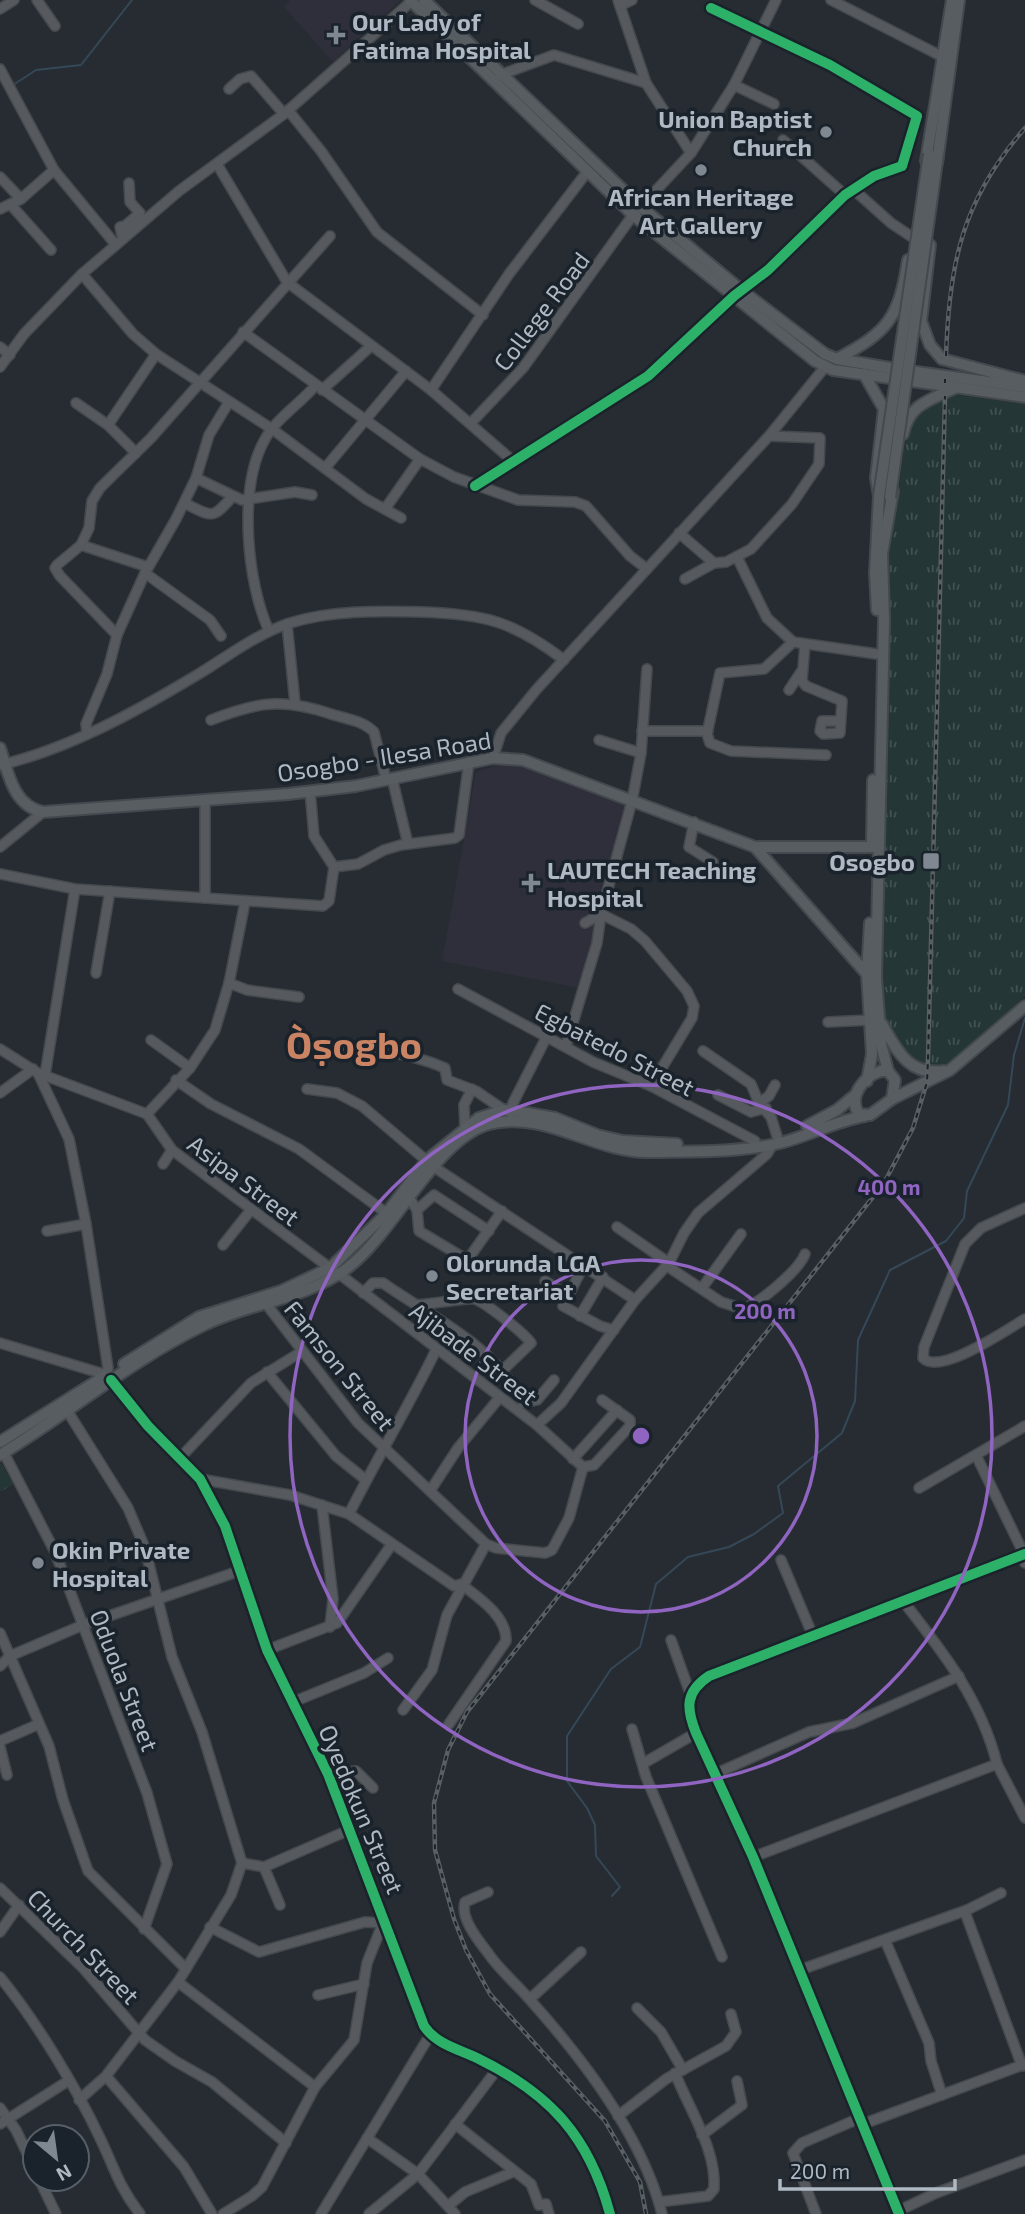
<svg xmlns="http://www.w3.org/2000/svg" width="1025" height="2214" font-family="'Exo 2',sans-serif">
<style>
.medical{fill:#2e2f3a}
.cemetery{fill:url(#cemetery-stones)}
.park{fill:url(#park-tufts)}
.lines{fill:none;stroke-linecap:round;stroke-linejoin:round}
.stream{stroke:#354858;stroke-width:2}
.minor-casing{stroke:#44494d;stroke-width:12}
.major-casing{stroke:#43494e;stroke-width:14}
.minor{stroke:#565a5f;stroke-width:9}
.major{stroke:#585d61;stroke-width:10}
.rail-casing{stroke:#595f63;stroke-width:4.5}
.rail{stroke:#1a232b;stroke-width:2;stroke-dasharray:5;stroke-linecap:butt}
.major-bridge-casing{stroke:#43494e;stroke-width:14;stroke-linecap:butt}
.major-bridge{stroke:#585d61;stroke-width:10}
.cycleway-casing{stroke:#1a232b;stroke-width:15}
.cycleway{stroke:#2db169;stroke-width:10}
.ring{fill:none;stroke:#9064c1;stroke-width:3.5}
.poi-dot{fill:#7f8890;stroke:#1a232b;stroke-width:2.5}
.labels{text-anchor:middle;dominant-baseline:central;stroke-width:7;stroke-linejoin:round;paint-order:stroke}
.poi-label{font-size:24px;font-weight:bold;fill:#afb9c3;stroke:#1a232b;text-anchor:start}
.street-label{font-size:24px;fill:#afb9c3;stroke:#1a232b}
.town-label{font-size:38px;font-weight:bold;fill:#ca8363;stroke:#1a232b}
.centre{fill:#9064c1;stroke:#1a232b;stroke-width:3.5}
.ring-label{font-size:21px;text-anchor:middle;font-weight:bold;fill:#9064c1;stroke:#1a232b;stroke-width:7;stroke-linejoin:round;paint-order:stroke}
</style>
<defs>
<pattern id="cemetery-stones" width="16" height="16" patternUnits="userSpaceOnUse" patternTransform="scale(1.75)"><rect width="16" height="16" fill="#243736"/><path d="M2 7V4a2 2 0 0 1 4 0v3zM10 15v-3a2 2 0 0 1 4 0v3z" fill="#415251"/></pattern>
<pattern id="park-tufts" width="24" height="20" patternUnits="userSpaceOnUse" patternTransform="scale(1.75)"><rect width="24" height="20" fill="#243736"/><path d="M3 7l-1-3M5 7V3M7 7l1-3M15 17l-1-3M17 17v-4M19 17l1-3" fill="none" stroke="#415251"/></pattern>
</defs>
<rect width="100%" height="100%" fill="#262c31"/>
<g class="medical">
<path d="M 290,0 L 401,0 L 333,62 L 284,7 Z"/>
<path d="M 518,765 L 627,804 L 579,988 L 442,961 L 476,772 L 495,766 Z"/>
</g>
<path class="cemetery" d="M 1,1463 L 13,1484 L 0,1492 L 0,1464 Z"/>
<path class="park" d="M 955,395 L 1025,404 L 1025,996 L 937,1076 L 919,1074 L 879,1015 L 886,580 L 907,430 C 920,409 931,402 955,395 Z"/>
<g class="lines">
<g class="stream">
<path d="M 13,85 L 36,70 L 81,65 L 132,0"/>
<path d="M 612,1896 L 620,1887 L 596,1856 L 595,1825 L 587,1808 L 567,1781 L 567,1736 L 611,1669 L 640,1647 L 656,1584 L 688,1557 L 729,1547 L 754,1534 L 783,1513 L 778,1486 L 842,1433 L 855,1401 L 858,1340 L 890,1270 L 946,1241 L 964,1218 L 967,1191 L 1008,1105 L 1014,1055 L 1025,1018"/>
</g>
<g class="minor-casing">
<g id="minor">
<path d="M 37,0 L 55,26"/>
<path d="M 535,0 L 578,24"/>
<path d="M 618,0 L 646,83 L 691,153"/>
<path d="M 831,0 L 945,58"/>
<path d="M 620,6 L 632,0"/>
<path d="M 0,9 L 14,0"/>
<path d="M 0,69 L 54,170 L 116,245"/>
<path d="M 500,75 L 554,55 L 646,83"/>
<path d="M 734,85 L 774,104"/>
<path d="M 229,89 L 240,79 L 251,76 L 284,114"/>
<path d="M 288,110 L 321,151 L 377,232 L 483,315"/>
<path d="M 783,140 L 845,195"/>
<path d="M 217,164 L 287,282 L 431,390 L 514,462"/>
<path d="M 0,177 L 21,199"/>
<path d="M 853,189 L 891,223 L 912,237"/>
<path d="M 11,205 L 51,250"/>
<path d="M 0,209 L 21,199 L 54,170"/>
<path d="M 123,239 L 120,227 L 125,226 L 140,213 L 130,202 L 129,183"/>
<path d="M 82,274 L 133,334 L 156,354 L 272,429 L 366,499 L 401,518"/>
<path d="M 243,332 L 420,459 L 454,477 L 518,500 L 575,502 L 586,506 L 630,556 L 647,569"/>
<path d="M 0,347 L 10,355"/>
<path d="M 0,367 L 24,334 L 82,274 L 179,191 L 284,114 L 413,0"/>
<path d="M 322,390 L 371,346"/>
<path d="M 431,390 L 509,274 L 587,172"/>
<path d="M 76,403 L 108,425 L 136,453"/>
<path d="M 471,423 L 523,368 L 633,215 L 691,153 L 734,85 L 776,0"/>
<path d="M 108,425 L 156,354"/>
<path d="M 326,467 L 406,371"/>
<path d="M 196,478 L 242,500 L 295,492 L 312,495"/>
<path d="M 475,486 L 648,376 L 734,296 L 768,270 L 845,195 L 874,176 L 902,166 L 917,116 L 830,65 L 711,8"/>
<path d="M 184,503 C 212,516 211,521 232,497"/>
<path d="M 385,509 L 420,459"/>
<path d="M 679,533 L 714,563 L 726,562 L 751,549 L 792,504 L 819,464 L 820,438 L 769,436"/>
<path d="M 81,545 L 148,567"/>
<path d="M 737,557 L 767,618 L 793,642 L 877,654"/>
<path d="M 145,573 L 210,620 L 221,636"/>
<path d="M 685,579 L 714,563"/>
<path d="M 287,624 L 295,703"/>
<path d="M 269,631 C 247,583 238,489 264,441 C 275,419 300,404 316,385"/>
<path d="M 117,635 L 60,576 L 55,568 L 57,565 L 81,545 L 89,528 L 92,501 L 100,488 L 151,438 L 330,236"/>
<path d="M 793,642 L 764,669 L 720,673 L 707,734 L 710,743 L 731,751 L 826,755"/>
<path d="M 805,644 L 802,681 L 806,686 L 842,701 L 840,733 L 823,734 L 820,731 L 822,721 L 841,721"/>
<path d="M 789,690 L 801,672"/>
<path d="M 211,720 C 259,701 284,698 334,715 C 348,719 363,721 374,732 L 386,779"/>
<path d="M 642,731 L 708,731"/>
<path d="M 87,732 L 86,724 L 107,674 L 117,635 L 145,573 L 176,519 L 196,478 L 209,435 L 229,402"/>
<path d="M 599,740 L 641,753"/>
<path d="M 493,758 L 501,733 L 536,690 L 769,436 L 825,367"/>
<path d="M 0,765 C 69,749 137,711 197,675 C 227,657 256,634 290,623 C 331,610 378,611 422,612 C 484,614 513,621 564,660"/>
<path d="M 392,778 L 408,844"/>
<path d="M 694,822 L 689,847 L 713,862"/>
<path d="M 0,847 L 43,812"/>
<path d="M 334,867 L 358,864 L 384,850 L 401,845 L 455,838 L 459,835 L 469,762"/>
<path d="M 0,874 L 75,889 L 323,906 L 329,901 L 334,867 L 314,836 L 310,791"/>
<path d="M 205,898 L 205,800"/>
<path d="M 585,923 L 601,914 L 631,929 L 645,941 L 687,991 L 694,1006 L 692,1018 L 651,1086"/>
<path d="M 96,973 L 110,891"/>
<path d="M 229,983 L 247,990 L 299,997"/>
<path d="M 458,989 L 593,1062 L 651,1086 L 755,1141"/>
<path d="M 828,1022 L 871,1020"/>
<path d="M 151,1040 L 190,1068"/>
<path d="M 312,1045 C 356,1047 404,1050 445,1068 L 447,1080 L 476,1091 L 504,1110"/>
<path d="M 566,1046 L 597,943 L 601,914 L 632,801 L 641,753 L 647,669"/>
<path d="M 0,1049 L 38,1073 L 147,1114 L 172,1150 L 330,1268"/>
<path d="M 703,1051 L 751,1084 L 759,1103 L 771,1117 L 777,1136"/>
<path d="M 38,1073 L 69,1139 L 86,1224 L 108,1368 L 106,1374"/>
<path d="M 45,1075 L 75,889"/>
<path d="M 176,1080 L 211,1104 L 299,1149 L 389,1215"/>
<path d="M 307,1089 L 337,1093 L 362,1106 L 434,1167 L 635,1300"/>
<path d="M 0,1093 L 33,1069"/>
<path d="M 718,1095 L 751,1112 L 766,1108"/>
<path d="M 759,1103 L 769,1096 L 775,1085"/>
<path d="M 511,1113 L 513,1103 L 546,1038"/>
<path d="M 147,1114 L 190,1068 L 215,1030 L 229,983 L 245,902"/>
<path d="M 465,1128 L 464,1105 L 472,1089"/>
<path d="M 163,1164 L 172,1150"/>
<path d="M 410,1199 L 417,1210 L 419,1231 L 464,1258 L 471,1255 L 502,1211"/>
<path d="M 1025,1208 L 981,1228 L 965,1244 L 924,1347 L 923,1358 C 940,1376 1006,1330 1025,1319"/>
<path d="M 417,1210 L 434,1195 L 489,1231"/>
<path d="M 617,1227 L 669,1263"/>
<path d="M 47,1231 L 86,1224"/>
<path d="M 223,1245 L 250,1211"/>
<path d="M 584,1265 L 563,1306 L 600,1326 L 614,1330"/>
<path d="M 667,1266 L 721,1302 L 743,1309 C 760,1303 799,1270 805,1254"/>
<path d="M 338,1273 L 537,1425 L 583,1467"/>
<path d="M 545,1281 L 568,1296"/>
<path d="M 702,1288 L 741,1234"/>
<path d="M 363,1293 L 373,1283 L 383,1283 C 434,1319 494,1344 523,1403"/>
<path d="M 267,1305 L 358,1423 L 486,1544 L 496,1548 L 545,1553 L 552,1550 L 569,1518 L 583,1467"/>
<path d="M 415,1305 C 428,1305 468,1297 475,1299 C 487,1304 523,1332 531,1343 L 504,1369"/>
<path d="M 580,1316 L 603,1277"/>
<path d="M 0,1343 L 107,1375"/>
<path d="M 267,1372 L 336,1456 L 366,1480"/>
<path d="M 111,1380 L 148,1426 L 200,1479 L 225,1526 L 267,1650 L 328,1774 L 424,2026 C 437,2045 459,2049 479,2059 C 550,2094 589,2136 610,2214"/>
<path d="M 523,1403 L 537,1400 L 554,1380"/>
<path d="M 68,1412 L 128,1508 L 145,1548 L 172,1657 L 202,1732 L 242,1863 L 231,1895 L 178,1982 L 106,2076 L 79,2100"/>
<path d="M 537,1425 L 561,1403 L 635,1300 L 669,1263 L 684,1233 L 698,1213 L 767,1154 L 773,1144"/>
<path d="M 4,1453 L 55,1552 L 147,1793 L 167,1864 L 144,1929"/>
<path d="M 976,1455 L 1021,1548 L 1025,1563"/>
<path d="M 180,1458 L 251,1383 L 301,1352"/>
<path d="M 573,1459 L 617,1410"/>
<path d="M 583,1467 L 594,1465 L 630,1426 L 630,1420 L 602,1400"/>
<path d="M 200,1479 L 290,1495 L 349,1514 L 454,1586 L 461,1584 C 479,1598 507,1616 506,1641 L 449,1724"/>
<path d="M 919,1488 L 1025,1426"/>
<path d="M 430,1491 L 458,1448 L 500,1397"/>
<path d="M 322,1505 L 333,1599 L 330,1627"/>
<path d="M 349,1514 C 377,1458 409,1406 436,1350"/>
<path d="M 781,1560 L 813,1636"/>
<path d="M 903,1601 C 943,1652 981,1700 997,1764"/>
<path d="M 0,1633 L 49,1746 L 63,1800 L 88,1871 L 186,1969"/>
<path d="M 671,1640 L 690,1693"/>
<path d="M 267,1650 L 337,1623 L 392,1544"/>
<path d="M 0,1666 L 10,1656 L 83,1625 L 242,1570"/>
<path d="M 293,1702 L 364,1673 L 388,1658"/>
<path d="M 403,1710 L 432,1670 L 447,1615 L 486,1544"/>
<path d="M 632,1729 L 646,1777 L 722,1957"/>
<path d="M 0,1741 L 39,1724"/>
<path d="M 0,1747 L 7,1775"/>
<path d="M 644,1763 L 696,1733"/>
<path d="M 328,1774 L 356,1771 L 373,1788"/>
<path d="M 715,1774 L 809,1732 L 853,1723 L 959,1676"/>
<path d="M 753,1857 L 997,1764 L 1025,1818"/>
<path d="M 242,1863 L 264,1867 L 349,1830"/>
<path d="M 264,1867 L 280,1905"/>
<path d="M 0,1888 L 84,1969 L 145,2040 L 175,2061 L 212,2082 L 286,2143"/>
<path d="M 488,1892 L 465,1902 C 460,1918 478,1940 488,1953 C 500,1971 517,1984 531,2001 C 583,2059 643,2138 662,2214"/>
<path d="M 1001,1893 L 967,1910 L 966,1915 L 1022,2066"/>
<path d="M 210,1927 L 259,1952 L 365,1922 L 383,1923"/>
<path d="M 0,1932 L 19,1905"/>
<path d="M 885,1940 L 929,2043 L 931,2061 L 942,2095"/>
<path d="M 800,1970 L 967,1910"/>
<path d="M 0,1977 C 36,2021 76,2087 100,2138 C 115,2169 118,2185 140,2214"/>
<path d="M 178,1982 L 315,2087"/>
<path d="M 318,1995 L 364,1984"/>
<path d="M 530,1999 L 581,1952"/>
<path d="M 637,2008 L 661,2032 L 683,2070"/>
<path d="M 106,2076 L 184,2167 L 212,2214"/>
<path d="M 0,2108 L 16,2130 L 35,2170"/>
<path d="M 618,2116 L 666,2079 L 726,2046 L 736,2032 L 731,2014"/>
<path d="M 0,2124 L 68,2081"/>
<path d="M 455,2124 L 531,2184 L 539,2205 L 546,2204 L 549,2214"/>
<path d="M 863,2124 L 1025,2064"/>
<path d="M 702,2135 L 742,2105 L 737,2081"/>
<path d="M 367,2138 L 418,2174 L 455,2214"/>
<path d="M 39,2179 L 56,2214"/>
<path d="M 659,2202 L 708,2196 L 714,2189 C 717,2150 689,2109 675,2073"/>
<path d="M 448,2206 L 465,2192 L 513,2172"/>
<path d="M 898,2211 L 936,2193 L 1025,2160"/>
<path d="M 223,2214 L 252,2196 L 262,2187 L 315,2087 L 354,2040 L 367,1963 L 383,1923 L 383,1917"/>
<path d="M 321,2214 L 430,2035"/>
<path d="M 369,2214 L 418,2174 L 498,2068"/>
<path d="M 816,2214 L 793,2153 L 802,2143 L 860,2118"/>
<path d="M 899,2214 L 753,1857 L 696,1733 C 686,1708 685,1692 709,1676 L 1025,1554"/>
</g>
</g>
<g class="major-casing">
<g id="major">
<path d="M 410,0 L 633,215 L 815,361 L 833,370 L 1025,397"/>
<path d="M 424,0 L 641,207 L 741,290 L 825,354 L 837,359 L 902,370 L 1025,387"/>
<path d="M 926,161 L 952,0"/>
<path d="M 937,163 L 959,0"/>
<path d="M 930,245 L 921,321 L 930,345 L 942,359 L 1025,381"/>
<path d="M 837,359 C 888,332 899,318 908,260"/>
<path d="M 864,374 L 884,409 L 876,478 L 879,496 L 875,573 L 877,610"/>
<path d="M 903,434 C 909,404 930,400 955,388"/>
<path d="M 0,748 C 8,772 13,806 43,812 L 288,794 L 356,786 L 493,758 L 523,760 L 755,847 L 867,974"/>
<path d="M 872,844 L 873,780"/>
<path d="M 755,847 L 879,847"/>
<path d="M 882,1024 C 897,1051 909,1076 944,1071"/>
<path d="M 881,1071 L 888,1071 L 895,1080 L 892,1099 L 870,1115 L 859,1114 C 847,1097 864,1076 881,1071 Z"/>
<path d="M 888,1071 L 881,1044 L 876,978 L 884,620 L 882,554 L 893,491"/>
<path d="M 867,1081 L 872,1054 L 867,974 L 870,923"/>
<path d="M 892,1099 L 950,1070 L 1025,1006"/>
<path d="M 807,1126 L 837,1110 L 854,1096"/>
<path d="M 124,1364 L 199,1317 L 281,1291 L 330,1268 L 386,1214 L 427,1160 L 479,1118 L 504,1110 L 527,1113 L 555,1118 L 597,1135 L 623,1141 L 677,1144"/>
<path d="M 0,1442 L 105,1376"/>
<path d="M 0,1455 C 69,1413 131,1360 204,1325 C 251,1302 301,1301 346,1269 C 394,1234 435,1139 489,1124 C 545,1110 593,1152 648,1152 C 690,1151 738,1153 780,1143 C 809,1136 835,1121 865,1116"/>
</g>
</g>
<use href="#minor" class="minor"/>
<use href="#major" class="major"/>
<g class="rail-casing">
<g id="rail">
<path d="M 946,356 C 949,264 962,200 1025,128"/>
<path d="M 945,383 L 945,379"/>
<path d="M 646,2214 L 640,2182 L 605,2121 L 490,1994 L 466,1950 L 454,1919 L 435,1850 L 434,1803 L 448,1750 L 467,1712 L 884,1183 L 913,1128 L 927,1082 L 928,1059 L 945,396"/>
</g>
</g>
<use href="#rail" class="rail"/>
<g class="major-bridge-casing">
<g id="major-bridge">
<path d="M 879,496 L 929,154"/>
<path d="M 890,497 L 938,154"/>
</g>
</g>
<use href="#major-bridge" class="major-bridge"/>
<g class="cycleway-casing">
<g id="cycleway">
<path d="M 475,486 L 648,376 L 734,296 L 768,270 L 845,195 L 874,176 L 902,166 L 917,116 L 830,65 L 711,8"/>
<path d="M 111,1380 L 148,1426 L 200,1479 L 225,1526 L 267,1650 L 328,1774 L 424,2026 C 437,2045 459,2049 479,2059 C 550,2094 589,2136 610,2214"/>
<path d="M 899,2214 L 753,1857 L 696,1733 C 686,1708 685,1692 709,1676 L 1025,1554"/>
</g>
</g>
<use href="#cycleway" class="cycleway"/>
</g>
<g class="ring">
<circle cx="641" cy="1436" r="176"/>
<circle cx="641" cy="1436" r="351"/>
</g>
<g class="poi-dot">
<path d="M332.5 24.5h7v7h7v7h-7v7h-7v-7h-7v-7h7z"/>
<circle cx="826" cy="132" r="7"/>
<circle cx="701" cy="170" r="7"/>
<rect x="922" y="852" width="18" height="18" rx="3.5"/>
<path d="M527.5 872.5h7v7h7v7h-7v7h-7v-7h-7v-7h7z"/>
<circle cx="432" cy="1276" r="7"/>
<circle cx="38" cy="1563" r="7"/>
</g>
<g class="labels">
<g class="poi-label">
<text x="352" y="21">Our Lady of<tspan x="352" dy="28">Fatima Hospital</tspan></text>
<text x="812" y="118" text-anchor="end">Union Baptist<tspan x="812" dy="28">Church</tspan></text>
<text x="701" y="196" text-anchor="middle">African Heritage<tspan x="701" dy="28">Art Gallery</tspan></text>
<text x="915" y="861" text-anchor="end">Osogbo</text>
<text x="547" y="869">LAUTECH Teaching<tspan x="547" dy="28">Hospital</tspan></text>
<text x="446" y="1262">Olorunda LGA<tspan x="446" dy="28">Secretariat</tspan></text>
<text x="52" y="1549">Okin Private<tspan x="52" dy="28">Hospital</tspan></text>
</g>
<g class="street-label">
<text transform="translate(541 311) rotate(-53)">College Road</text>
<text transform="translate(384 756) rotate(-9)">Osogbo - Ilesa Road</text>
<text transform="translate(615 1049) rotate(27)">Egbatedo Street</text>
<text transform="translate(244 1180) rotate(37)">Asipa Street</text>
<text transform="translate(474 1353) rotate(37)">Ajibade Street</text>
<text transform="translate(340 1365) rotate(51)">Famson Street</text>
<text transform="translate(125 1680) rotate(69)">Oduola Street</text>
<text transform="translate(362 1809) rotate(67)">Oyedokun Street</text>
<text transform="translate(84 1946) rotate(46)">Church Street</text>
</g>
<g class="town-label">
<text x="354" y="1044">Òṣogbo</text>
</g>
</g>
<circle cx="641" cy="1436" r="10" class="centre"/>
<g class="ring-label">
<text x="889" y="1195">400 m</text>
<text x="765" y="1319">200 m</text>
</g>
<g transform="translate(56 2158) rotate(151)"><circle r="33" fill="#1a232b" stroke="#565f68" stroke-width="2"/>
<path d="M0-5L12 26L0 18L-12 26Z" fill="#7f8890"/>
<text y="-10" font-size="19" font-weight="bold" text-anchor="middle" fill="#afb9c3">N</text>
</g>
<path d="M780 2179v10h175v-10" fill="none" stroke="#afb9c3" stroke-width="3.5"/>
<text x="790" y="2179" font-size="21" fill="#afb9c3" stroke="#1a232b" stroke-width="5" paint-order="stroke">200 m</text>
</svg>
